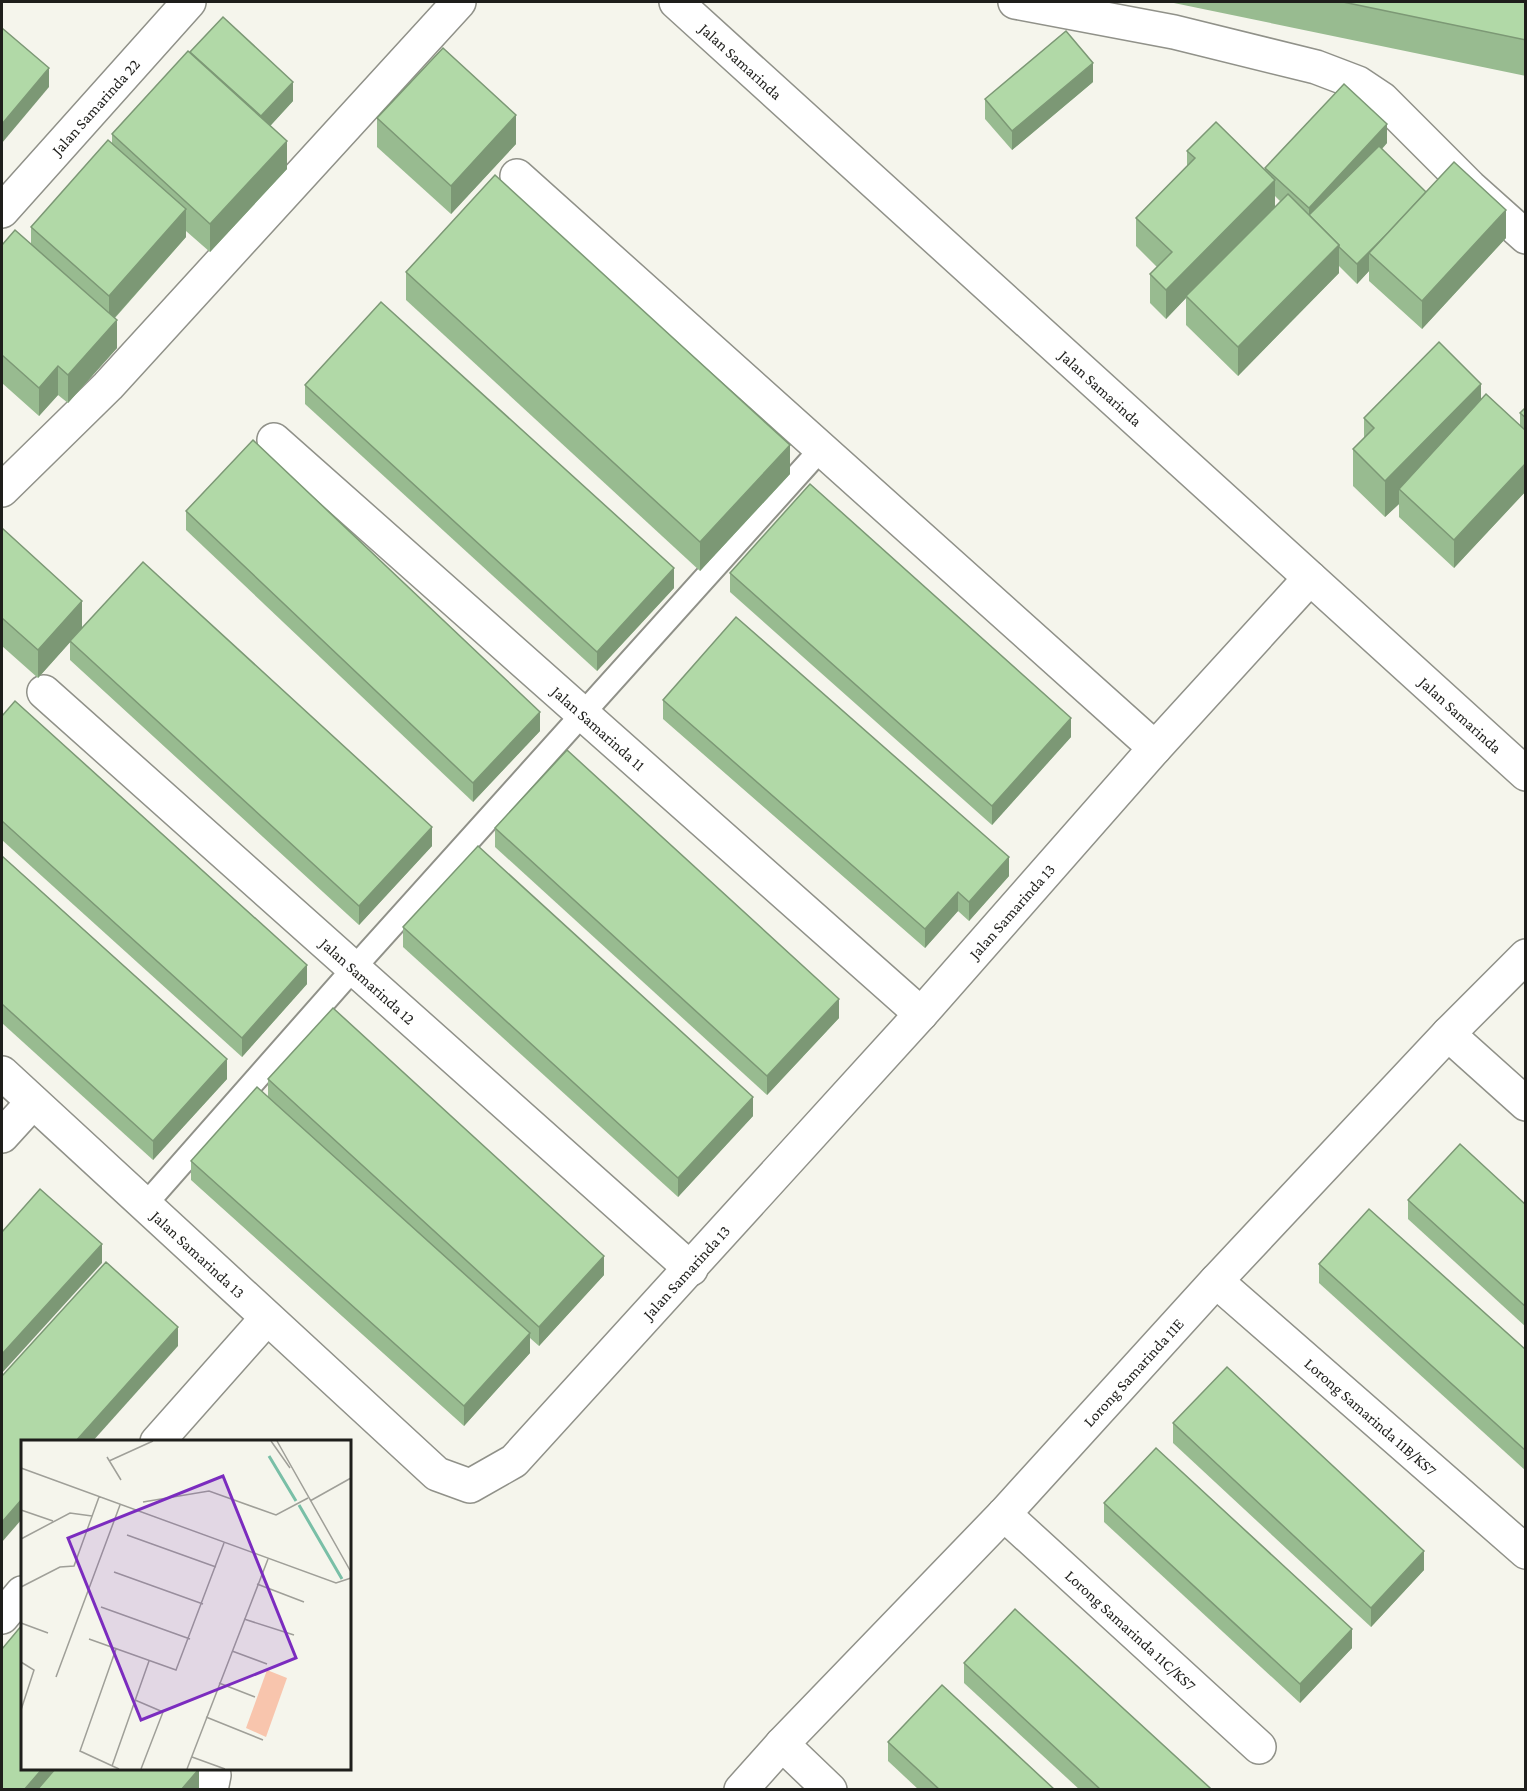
<svg xmlns="http://www.w3.org/2000/svg" width="1527" height="1791" font-family="'Crimson Pro',serif">
<style>
.lines{fill:none;stroke-linecap:round;stroke-linejoin:round}
.lane-casing{stroke:#909189;stroke-width:26}
.street-casing{stroke:#909189;stroke-width:36}
.lane{stroke:#fff;stroke-width:22}
.street{stroke:#fff;stroke-width:33}
.wall{fill:#98bb90;fill-rule:evenodd}
.shaded-wall{fill:#7c9875}
.building{fill:#b1d9a7;stroke:#7c9875;stroke-width:1.5}
.labels{text-anchor:middle;dominant-baseline:central;stroke-width:4.5;stroke-linejoin:round;paint-order:stroke}
.street-label{font-size:16px;fill:#1e1e1b;stroke:#fffffe}
.inset-river{fill:none;stroke:#79bfa7;stroke-width:3}
.inset-road{fill:none;stroke:#9f9f98;stroke-width:1.5}
.view{fill:#7b2cbf;fill-opacity:0.15;stroke:#7b2cbf;stroke-width:3}
.inset-edge{fill:none;stroke:#1e1e1b;stroke-width:3}
</style>
<rect width="100%" height="100%" fill="#f5f5ec"/>
<g class="lines">
<g class="lane-casing">
<path id="lane" d="M 145,1205 L 354,968 L 821,449"/>
</g>
<g class="street-casing">
<g id="street">
<path id="s1" d="M 676,2 L 1526,774"/>
<path d="M 1015,2 L 1174,32 L 1316,67 L 1358,83 L 1382,99 L 1470,187 L 1526,237"/>
<path d="M 517,176 L 1155,748"/>
<path id="s2" d="M 2,211 L 189,2"/>
<path id="s3" d="M 274,440 L 921,1014"/>
<path d="M 2,490 L 108,386 L 459,2"/>
<path id="s4" d="M 44,692 L 691,1269"/>
<path d="M 1448,1034 L 1526,1104"/>
<path id="s5" d="M 2,1073 L 437,1474 L 470,1486 L 514,1461 L 921,1014 L 1155,748 L 1310,578"/>
<path d="M 2,1136 L 33,1102"/>
<path id="s6" d="M 1216,1281 L 1526,1552"/>
<path d="M 157,1442 L 267,1318"/>
<path id="s7" d="M 1004,1514 L 1259,1747"/>
<path d="M 2,1617 L 22,1593"/>
<path d="M 782,1744 L 830,1790"/>
<path d="M 211,1768 L 214,1775 L 211,1790"/>
<path id="s8" d="M 741,1790 L 782,1744 L 1004,1514 L 1216,1281 L 1448,1034 L 1526,956"/>
</g>
</g>
<use href="#lane" class="lane"/>
<use href="#street" class="street"/>
</g>
<g class="wall">
<path d="M 1169,2 L 1526,2 L 1526,76 Z"/>
<path d="M 190,52 L 293,101 L 270,126 L 287,169 L 210,252 L 186,231 L 186,237 L 115,318 L 117,348 L 68,403 L 58,395 L 39,416 L 2,383 L 2,245 L 31,244 L 31,227 L 112,144 L 112,134 L 190,53 Z"/>
<path d="M 1093,82 L 1012,150 L 985,119 L 985,99 Z"/>
<path d="M 377,118 L 516,144 L 451,214 L 377,147 Z"/>
<path d="M 1387,143 L 1382,149 L 1426,192 L 1506,238 L 1422,329 L 1369,281 L 1369,271 L 1357,284 L 1339,266 L 1339,273 L 1238,376 L 1186,325 L 1186,298 L 1166,319 L 1150,303 L 1150,274 L 1157,267 L 1136,246 L 1136,218 L 1187,166 L 1187,151 L 1265,171 L 1265,168 ZM 1275,196 L 1280,201 L 1275,207 Z"/>
<path d="M 406,272 L 790,474 L 700,571 L 406,300 Z"/>
<path d="M 305,385 L 674,588 L 597,671 L 305,404 Z"/>
<path d="M 1481,399 L 1520,426 L 1520,413 L 1526,407 L 1526,491 L 1454,568 L 1399,517 L 1399,504 L 1385,517 L 1353,486 L 1353,449 L 1364,439 L 1364,418 Z"/>
<path d="M 186,511 L 540,731 L 473,802 L 186,530 Z"/>
<path d="M 2,528 L 82,628 L 432,846 L 359,925 L 70,660 L 70,642 L 38,678 L 2,646 Z"/>
<path d="M 730,573 L 1071,737 L 992,825 L 730,592 Z"/>
<path d="M 663,700 L 1009,876 L 969,921 L 958,911 L 925,948 L 663,719 Z"/>
<path d="M 2,716 L 307,984 L 242,1057 L 2,840 Z"/>
<path d="M 495,828 L 839,1018 L 767,1095 L 495,847 Z"/>
<path d="M 2,856 L 227,1079 L 153,1160 L 2,1023 Z"/>
<path d="M 403,927 L 753,1116 L 678,1197 L 403,947 Z"/>
<path d="M 268,1079 L 604,1275 L 539,1346 L 530,1338 L 530,1353 L 464,1426 L 191,1180 L 191,1161 L 268,1097 Z"/>
<path d="M 1408,1200 L 1526,1205 L 1526,1327 L 1408,1219 Z"/>
<path d="M 1319,1264 L 1526,1350 L 1526,1471 L 1319,1283 Z"/>
<path d="M 1173,1423 L 1424,1570 L 1371,1627 L 1173,1443 Z"/>
<path d="M 1104,1503 L 1352,1648 L 1300,1703 L 1104,1522 Z"/>
<path d="M 964,1663 L 1210,1790 L 1080,1790 L 964,1683 Z"/>
<path d="M 888,1742 L 1055,1790 L 919,1790 L 888,1761 Z"/>
</g>
<g class="shaded-wall">
<path d="M 1093,63 L 1093,82 L 1012,150 L 1012,131 Z"/>
<path d="M 49,68 L 49,87 L 2,143 L 2,124 Z"/>
<path d="M 293,82 L 293,101 L 261,136 L 261,116 Z"/>
<path d="M 516,115 L 516,144 L 451,214 L 451,186 Z"/>
<path d="M 1387,124 L 1387,143 L 1314,222 L 1309,216 L 1309,208 Z"/>
<path d="M 287,141 L 287,169 L 210,252 L 210,224 Z"/>
<path d="M 1275,180 L 1275,209 L 1186,296 L 1186,298 L 1166,319 L 1166,290 Z"/>
<path d="M 1427,193 L 1369,253 L 1369,271 L 1357,284 L 1357,264 Z"/>
<path d="M 186,209 L 186,237 L 109,324 L 109,296 Z"/>
<path d="M 1506,210 L 1506,238 L 1422,329 L 1422,301 Z"/>
<path d="M 1339,245 L 1339,273 L 1238,376 L 1238,347 Z"/>
<path d="M 117,320 L 117,348 L 68,403 L 68,375 Z"/>
<path d="M 58,366 L 58,395 L 39,416 L 39,388 Z"/>
<path d="M 1481,384 L 1481,420 L 1399,489 L 1399,504 L 1385,517 L 1385,481 Z"/>
<path d="M 790,445 L 790,474 L 700,571 L 700,542 Z"/>
<path d="M 1526,463 L 1526,491 L 1454,568 L 1454,540 Z"/>
<path d="M 674,568 L 674,588 L 597,671 L 597,652 Z"/>
<path d="M 82,601 L 82,629 L 38,678 L 38,650 Z"/>
<path d="M 540,712 L 540,731 L 473,802 L 473,783 Z"/>
<path d="M 1071,718 L 1071,737 L 992,825 L 992,806 Z"/>
<path d="M 432,827 L 432,846 L 359,925 L 359,906 Z"/>
<path d="M 1009,857 L 1009,876 L 969,921 L 969,902 Z"/>
<path d="M 958,892 L 958,911 L 925,948 L 925,929 Z"/>
<path d="M 307,965 L 307,984 L 242,1057 L 242,1038 Z"/>
<path d="M 839,999 L 839,1018 L 767,1095 L 767,1076 Z"/>
<path d="M 227,1059 L 227,1079 L 153,1160 L 153,1141 Z"/>
<path d="M 753,1097 L 753,1116 L 678,1197 L 678,1178 Z"/>
<path d="M 102,1244 L 102,1263 L 2,1373 L 2,1354 Z"/>
<path d="M 604,1256 L 604,1275 L 539,1346 L 539,1327 Z"/>
<path d="M 178,1327 L 178,1346 L 92,1442 L 75,1442 Z"/>
<path d="M 530,1333 L 530,1353 L 464,1426 L 464,1406 Z"/>
<path d="M 22,1499 L 22,1519 L 2,1542 L 2,1522 Z"/>
<path d="M 1424,1551 L 1424,1570 L 1371,1627 L 1371,1608 Z"/>
<path d="M 1352,1629 L 1352,1648 L 1300,1703 L 1300,1684 Z"/>
<path d="M 43,1768 L 60,1768 L 42,1790 L 24,1790 Z"/>
<path d="M 199,1769 L 199,1789 L 198,1790 L 181,1790 Z"/>
</g>
<g class="building">
<path d="M 1343,2 L 1526,2 L 1526,40 Z"/>
<path d="M 223,17 L 293,82 L 261,116 L 190,52 Z"/>
<path d="M 2,28 L 49,68 L 2,124 Z"/>
<path d="M 1066,31 L 1093,63 L 1012,131 L 985,99 Z"/>
<path d="M 443,48 L 516,115 L 451,186 L 377,118 Z"/>
<path d="M 188,51 L 287,141 L 210,224 L 112,134 Z"/>
<path d="M 1344,84 L 1387,124 L 1309,208 L 1265,168 Z"/>
<path d="M 1216,122 L 1275,180 L 1166,290 L 1150,274 L 1172,252 L 1136,218 L 1195,158 L 1187,151 Z"/>
<path d="M 108,140 L 186,209 L 109,296 L 31,227 Z"/>
<path d="M 1379,146 L 1426,192 L 1388,233 L 1357,264 L 1339,247 L 1339,245 L 1309,215 Z"/>
<path d="M 1454,162 L 1506,210 L 1422,301 L 1369,253 Z"/>
<path d="M 495,175 L 790,445 L 700,542 L 406,272 Z"/>
<path d="M 1288,194 L 1339,245 L 1238,347 L 1186,296 Z"/>
<path d="M 15,230 L 117,320 L 68,375 L 58,366 L 39,388 L 2,355 L 2,245 Z"/>
<path d="M 381,302 L 674,568 L 597,652 L 305,385 Z"/>
<path d="M 1439,342 L 1481,384 L 1385,481 L 1353,449 L 1374,428 L 1364,418 Z"/>
<path d="M 1486,394 L 1526,431 L 1526,463 L 1454,540 L 1399,489 Z"/>
<path d="M 1526,407 L 1526,418 L 1520,413 Z"/>
<path d="M 253,440 L 540,712 L 473,783 L 186,511 Z"/>
<path d="M 810,484 L 1071,718 L 992,806 L 730,573 Z"/>
<path d="M 2,528 L 82,601 L 38,650 L 2,618 Z"/>
<path d="M 143,562 L 432,827 L 359,906 L 70,641 Z"/>
<path d="M 736,617 L 1009,857 L 969,902 L 958,892 L 925,929 L 663,700 Z"/>
<path d="M 15,701 L 307,965 L 242,1038 L 2,821 L 2,716 Z"/>
<path d="M 567,750 L 839,999 L 767,1076 L 495,828 Z"/>
<path d="M 478,846 L 753,1097 L 678,1178 L 403,927 Z"/>
<path d="M 2,856 L 227,1059 L 153,1141 L 2,1004 Z"/>
<path d="M 333,1008 L 604,1256 L 539,1327 L 268,1079 Z"/>
<path d="M 257,1087 L 530,1333 L 464,1406 L 191,1161 Z"/>
<path d="M 1460,1144 L 1526,1205 L 1526,1307 L 1408,1200 Z"/>
<path d="M 40,1189 L 102,1244 L 2,1354 L 2,1232 Z"/>
<path d="M 1369,1209 L 1526,1350 L 1526,1451 L 1319,1264 Z"/>
<path d="M 106,1262 L 178,1327 L 75,1442 L 22,1442 L 22,1499 L 2,1522 L 2,1376 Z"/>
<path d="M 1227,1367 L 1424,1551 L 1371,1608 L 1173,1423 Z"/>
<path d="M 1156,1448 L 1352,1629 L 1300,1684 L 1104,1503 Z"/>
<path d="M 1015,1609 L 1210,1788 L 1209,1790 L 1101,1790 L 964,1663 Z"/>
<path d="M 22,1625 L 22,1768 L 43,1768 L 24,1790 L 2,1790 L 2,1649 Z"/>
<path d="M 942,1685 L 1055,1790 L 940,1790 L 888,1742 Z"/>
<path d="M 56,1768 L 198,1768 L 199,1769 L 181,1790 L 37,1790 Z"/>
</g>
<g class="labels">
<g class="street-label">
<text stroke="none"><textPath href="#s1" startOffset="88">Jalan Samarinda</textPath></text>
<text stroke="none"><textPath href="#s2" startOffset="140">Jalan Samarinda 22</textPath></text>
<text stroke="none"><textPath href="#s1" startOffset="574">Jalan Samarinda</textPath></text>
<text stroke="none"><textPath href="#s1" startOffset="1060">Jalan Samarinda</textPath></text>
<text stroke="none"><textPath href="#s3" startOffset="434">Jalan Samarinda 11</textPath></text>
<text stroke="none"><textPath href="#s5" startOffset="1419">Jalan Samarinda 13</textPath></text>
<text stroke="none"><textPath href="#s4" startOffset="434">Jalan Samarinda 12</textPath></text>
<text stroke="none"><textPath href="#s5" startOffset="267">Jalan Samarinda 13</textPath></text>
<text stroke="none"><textPath href="#s5" startOffset="933">Jalan Samarinda 13</textPath></text>
<text stroke="none"><textPath href="#s8" startOffset="573">Lorong Samarinda 11E</textPath></text>
<text stroke="none"><textPath href="#s6" startOffset="206">Lorong Samarinda 11B/KS7</textPath></text>
<text stroke="none"><textPath href="#s7" startOffset="172">Lorong Samarinda 11C/KS7</textPath></text>
</g>
</g>
<g transform="translate(21 1440)">
<rect width="330" height="330" fill="#f5f5ec"/>
<path d="M 246,230 L 266,238 L 245,297 L 225,288 Z" fill="#f8c5ad"/>
<path class="inset-river" d="M 248,16 L 275,61M 278,65 L 321,139"/>
<path class="inset-road" d="M 250,1 L 269,28M 256,1 L 330,132M 86,17 L 100,40M 88,21 L 132,1M 0,28 L 315,143 L 330,138M 289,61 L 330,38M 122,62 L 188,51 L 255,75 L 287,58M 0,70 L 32,81M 106,95 L 195,127M 0,99 L 49,73 L 71,76M 93,132 L 182,164M 236,144 L 283,162M 0,147 L 39,127 L 53,126 L 78,57M 80,167 L 169,199M 223,179 L 273,195M 0,183 L 27,193M 68,199 L 155,230 L 203,103M 95,209 L 59,311 L 98,329M 211,211 L 246,224M 0,222 L 13,230 L 0,270M 35,237 L 99,65M 198,243 L 234,257M 114,260 L 142,272 L 120,329M 185,277 L 242,300M 171,317 L 204,329M 91,326 L 128,221M 166,329 L 247,119"/>
<path class="view" d="M 202,36 L 275,218 L 120,280 L 47,98 Z"/>
<rect width="330" height="330" class="inset-edge"/>
</g>
<rect width="1527" height="1791" fill="none" stroke="#1e1e1b" stroke-width="6"/>
</svg>
